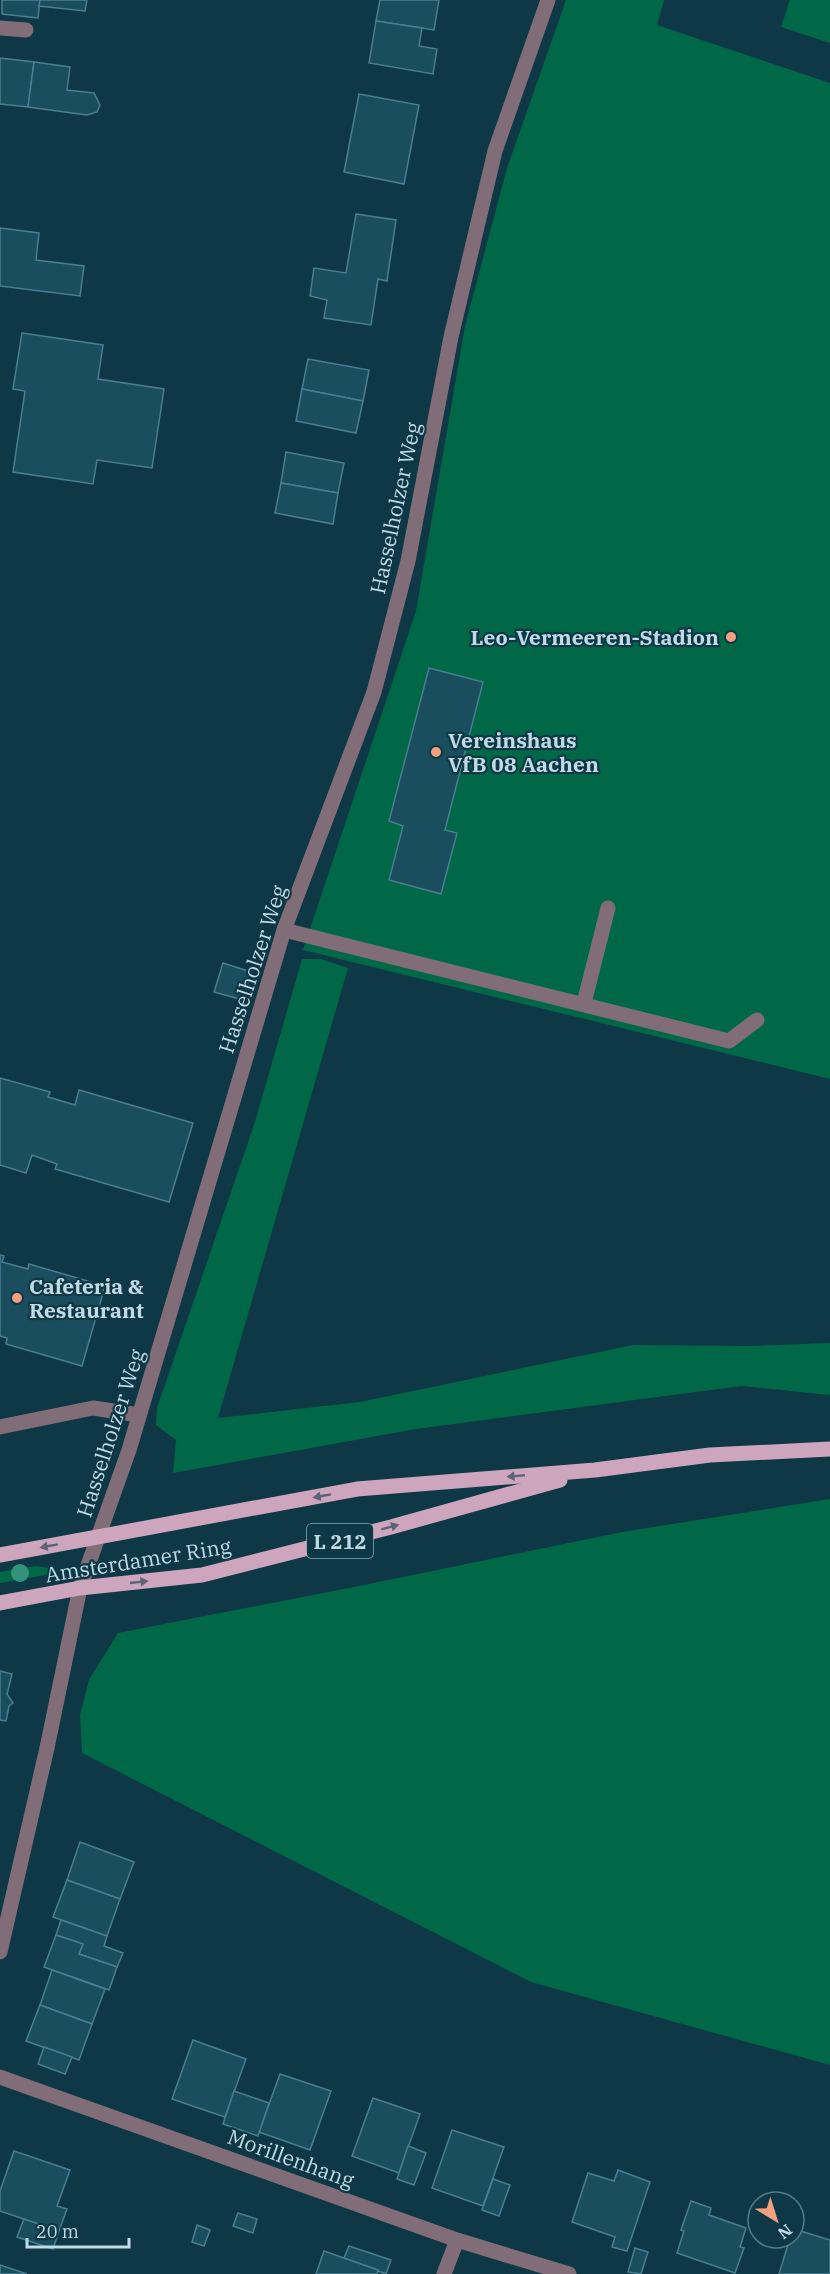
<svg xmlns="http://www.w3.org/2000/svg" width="830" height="2274" font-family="'IBM Plex Serif',serif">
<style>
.green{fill:#006847}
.building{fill:#1a4e5f;stroke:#497e90;stroke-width:1.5}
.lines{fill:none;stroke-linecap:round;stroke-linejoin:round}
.minor{stroke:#806d78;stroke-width:15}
.major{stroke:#cda6bd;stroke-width:15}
.tree{fill:#33937a}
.oneway{fill:#5a6476}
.poi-dot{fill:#f2a07f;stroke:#0e3846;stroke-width:2}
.labels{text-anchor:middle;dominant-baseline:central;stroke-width:4.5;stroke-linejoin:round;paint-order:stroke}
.shield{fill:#0e3846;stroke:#8baab5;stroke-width:1.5}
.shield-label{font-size:20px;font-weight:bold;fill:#c0dbe5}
.street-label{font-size:21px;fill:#c0dbe5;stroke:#0e3846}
.poi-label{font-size:21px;font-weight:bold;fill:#c0dbe5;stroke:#0e3846;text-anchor:start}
</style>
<rect width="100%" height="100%" fill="#0e3846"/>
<g class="green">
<path d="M 566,0 L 664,0 L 657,25 L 830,83 L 830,1079 L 303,950 L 416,611 L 465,326 L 507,168 Z"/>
<path d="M 790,0 L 830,0 L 830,43 L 781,27 Z"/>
<path d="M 302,959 L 321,959 L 348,968 L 218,1418 L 360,1402 L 633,1345 L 750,1346 L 830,1343 L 830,1395 L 741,1386 L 416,1429 L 173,1473 L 176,1440 L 156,1425 L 157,1408 L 254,1125 Z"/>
<path d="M 830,1499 L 830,2065 L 531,1982 L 82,1753 L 80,1715 L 89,1680 L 118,1633 L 359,1586 L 622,1532 Z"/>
<path d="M 36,1566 L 55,1569 L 57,1573 L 0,1583 L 0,1572 Z"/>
</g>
<g class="building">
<path d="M 2,0 L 40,0 L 38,18 L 2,14 Z"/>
<path d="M 40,0 L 87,0 L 85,11 L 39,6 Z"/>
<path d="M 380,0 L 439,0 L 434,30 L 376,21 Z"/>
<path d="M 376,21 L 422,28 L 419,46 L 437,49 L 433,74 L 369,63 Z"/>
<path d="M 0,58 L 34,62 L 28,107 L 0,104 Z"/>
<path d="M 34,62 L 70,67 L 67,90 L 94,93 L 100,105 L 97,112 L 87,115 L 28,107 Z"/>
<path d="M 359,94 L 419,105 L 404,184 L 344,172 Z"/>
<path d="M 356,214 L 396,220 L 387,281 L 378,279 L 371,325 L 324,318 L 327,300 L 310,296 L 314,268 L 346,273 Z"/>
<path d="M 0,228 L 39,233 L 36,260 L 84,266 L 80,296 L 0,286 Z"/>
<path d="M 22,333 L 103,345 L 98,379 L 164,389 L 152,468 L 97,460 L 93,484 L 13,472 L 25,391 L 13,389 Z"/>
<path d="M 308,359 L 369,370 L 363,401 L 302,389 Z"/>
<path d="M 302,389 L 363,401 L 356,433 L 296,421 Z"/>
<path d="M 286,452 L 344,463 L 338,493 L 281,483 Z"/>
<path d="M 281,483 L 338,493 L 333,524 L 275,513 Z"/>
<path d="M 429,668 L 483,682 L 445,830 L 457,833 L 441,894 L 389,880 L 403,826 L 389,821 Z"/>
<path d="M 223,963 L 251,972 L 243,1000 L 214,992 Z"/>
<path d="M 0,1078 L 50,1092 L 48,1097 L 75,1105 L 79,1090 L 193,1123 L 169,1202 L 55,1169 L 57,1164 L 32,1155 L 26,1173 L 0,1165 Z"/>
<path d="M 0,1255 L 4,1256 L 2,1262 L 28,1269 L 29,1264 L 105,1286 L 82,1366 L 6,1344 L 7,1338 L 0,1336 Z"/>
<path d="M 0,1671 L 12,1674 L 7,1694 L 13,1703 L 9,1706 L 6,1721 L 0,1720 Z"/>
<path d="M 80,1842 L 134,1862 L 120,1899 L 67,1880 Z"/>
<path d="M 67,1880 L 120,1899 L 107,1936 L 53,1917 Z"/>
<path d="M 61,1920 L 107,1936 L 104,1946 L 123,1953 L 117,1967 L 79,1954 L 83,1944 L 56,1935 Z"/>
<path d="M 56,1935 L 83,1944 L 79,1954 L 117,1967 L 109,1990 L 44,1967 Z"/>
<path d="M 52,1970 L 105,1989 L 92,2024 L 40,2005 Z"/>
<path d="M 40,2005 L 92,2024 L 79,2060 L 26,2041 Z"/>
<path d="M 193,2040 L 246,2059 L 225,2117 L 172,2099 Z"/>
<path d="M 44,2047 L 72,2057 L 65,2074 L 38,2064 Z"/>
<path d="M 280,2074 L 331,2091 L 310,2150 L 259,2132 Z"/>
<path d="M 234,2091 L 269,2103 L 258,2136 L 223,2124 Z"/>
<path d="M 373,2098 L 420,2114 L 399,2173 L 352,2156 Z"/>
<path d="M 452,2130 L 504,2147 L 483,2206 L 432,2188 Z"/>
<path d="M 408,2146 L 426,2153 L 414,2185 L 397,2179 Z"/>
<path d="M 14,2151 L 70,2170 L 57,2206 L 67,2209 L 59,2231 L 0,2211 L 0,2191 Z"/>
<path d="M 618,2170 L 650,2182 L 627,2251 L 612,2247 L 615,2237 L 572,2222 L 588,2173 L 614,2181 Z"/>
<path d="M 493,2179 L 510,2185 L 499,2216 L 482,2210 Z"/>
<path d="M 691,2201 L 711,2208 L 709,2215 L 746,2228 L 740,2247 L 744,2248 L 735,2273 L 677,2253 L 684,2231 L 681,2230 Z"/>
<path d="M 238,2213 L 257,2219 L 253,2233 L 233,2226 Z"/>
<path d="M 24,2219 L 59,2231 L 53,2249 L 17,2237 Z"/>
<path d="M 197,2225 L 210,2230 L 204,2246 L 192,2242 Z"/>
<path d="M 794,2229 L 830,2240 L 830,2274 L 779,2274 L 790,2238 L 794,2238 Z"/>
<path d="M 349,2246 L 391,2260 L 386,2274 L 344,2258 Z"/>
<path d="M 635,2248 L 648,2252 L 641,2274 L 628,2272 Z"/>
<path d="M 324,2251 L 378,2270 L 377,2274 L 316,2274 Z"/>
<path d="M 0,2265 L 27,2274 L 0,2274 Z"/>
</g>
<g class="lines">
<g class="minor">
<path d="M 0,28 L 26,30"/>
<path d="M 284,930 L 729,1041 L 757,1020"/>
<path d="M 584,1003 L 608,908"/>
<path d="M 0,1427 L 93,1408 L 139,1415"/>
<path d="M 0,1952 L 47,1748 L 80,1588 L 129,1450 L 284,930 L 374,692 L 408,561 L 451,337 L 495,151 L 548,0"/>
<path d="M 0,2077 L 457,2240 L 569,2274"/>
<path d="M 444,2274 L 457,2240"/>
</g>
<g class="major">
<path d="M 0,1555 L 357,1489 L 595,1470 L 710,1455 L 830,1449"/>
<path d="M 0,1603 L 80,1588 L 202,1575 L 391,1527 L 560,1480"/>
</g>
</g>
<circle class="tree" cx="20" cy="1573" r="9"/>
<defs><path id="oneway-solid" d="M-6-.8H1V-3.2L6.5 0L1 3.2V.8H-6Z" transform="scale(1.5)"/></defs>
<g class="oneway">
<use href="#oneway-solid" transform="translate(516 1476) rotate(175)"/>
<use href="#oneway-solid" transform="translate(322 1496) rotate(170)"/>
<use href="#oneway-solid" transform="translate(390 1527) rotate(-15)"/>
<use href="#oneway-solid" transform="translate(49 1546) rotate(170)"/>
<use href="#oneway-solid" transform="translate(139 1582) rotate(-6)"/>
</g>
<g class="poi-dot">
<circle cx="731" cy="637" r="6"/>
<circle cx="436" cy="752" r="6"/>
<circle cx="17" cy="1298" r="6"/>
</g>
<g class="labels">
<rect class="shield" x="307" y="1524" width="66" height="34" rx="4.5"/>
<g class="shield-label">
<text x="340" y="1541">L 212</text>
</g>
<g class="street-label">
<text transform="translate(395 508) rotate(-78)">Hasselholzer Weg</text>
<text transform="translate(252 969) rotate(-72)">Hasselholzer Weg</text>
<text transform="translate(110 1433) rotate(-72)">Hasselholzer Weg</text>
<text transform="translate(138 1560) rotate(-9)">Amsterdamer Ring</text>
<text transform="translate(291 2158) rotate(20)">Morillenhang</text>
</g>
<g class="poi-label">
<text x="719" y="637" text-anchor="end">Leo-Vermeeren-Stadion</text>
<text x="448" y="740">Vereinshaus<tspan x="448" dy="24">VfB 08 Aachen</tspan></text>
<text x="29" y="1286">Cafeteria &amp;<tspan x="29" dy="24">Restaurant</tspan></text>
</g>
</g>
<g transform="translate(776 2220) rotate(142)"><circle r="28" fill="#0e3846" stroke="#557986" stroke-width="1.5"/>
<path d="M0-4.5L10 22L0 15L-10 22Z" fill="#f2a07f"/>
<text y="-9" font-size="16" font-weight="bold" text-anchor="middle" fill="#c0dbe5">N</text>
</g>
<path d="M27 2238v9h102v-9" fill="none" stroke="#c0dbe5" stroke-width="3"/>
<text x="36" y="2238" font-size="18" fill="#c0dbe5" stroke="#0e3846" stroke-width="4.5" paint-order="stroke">20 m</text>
</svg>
